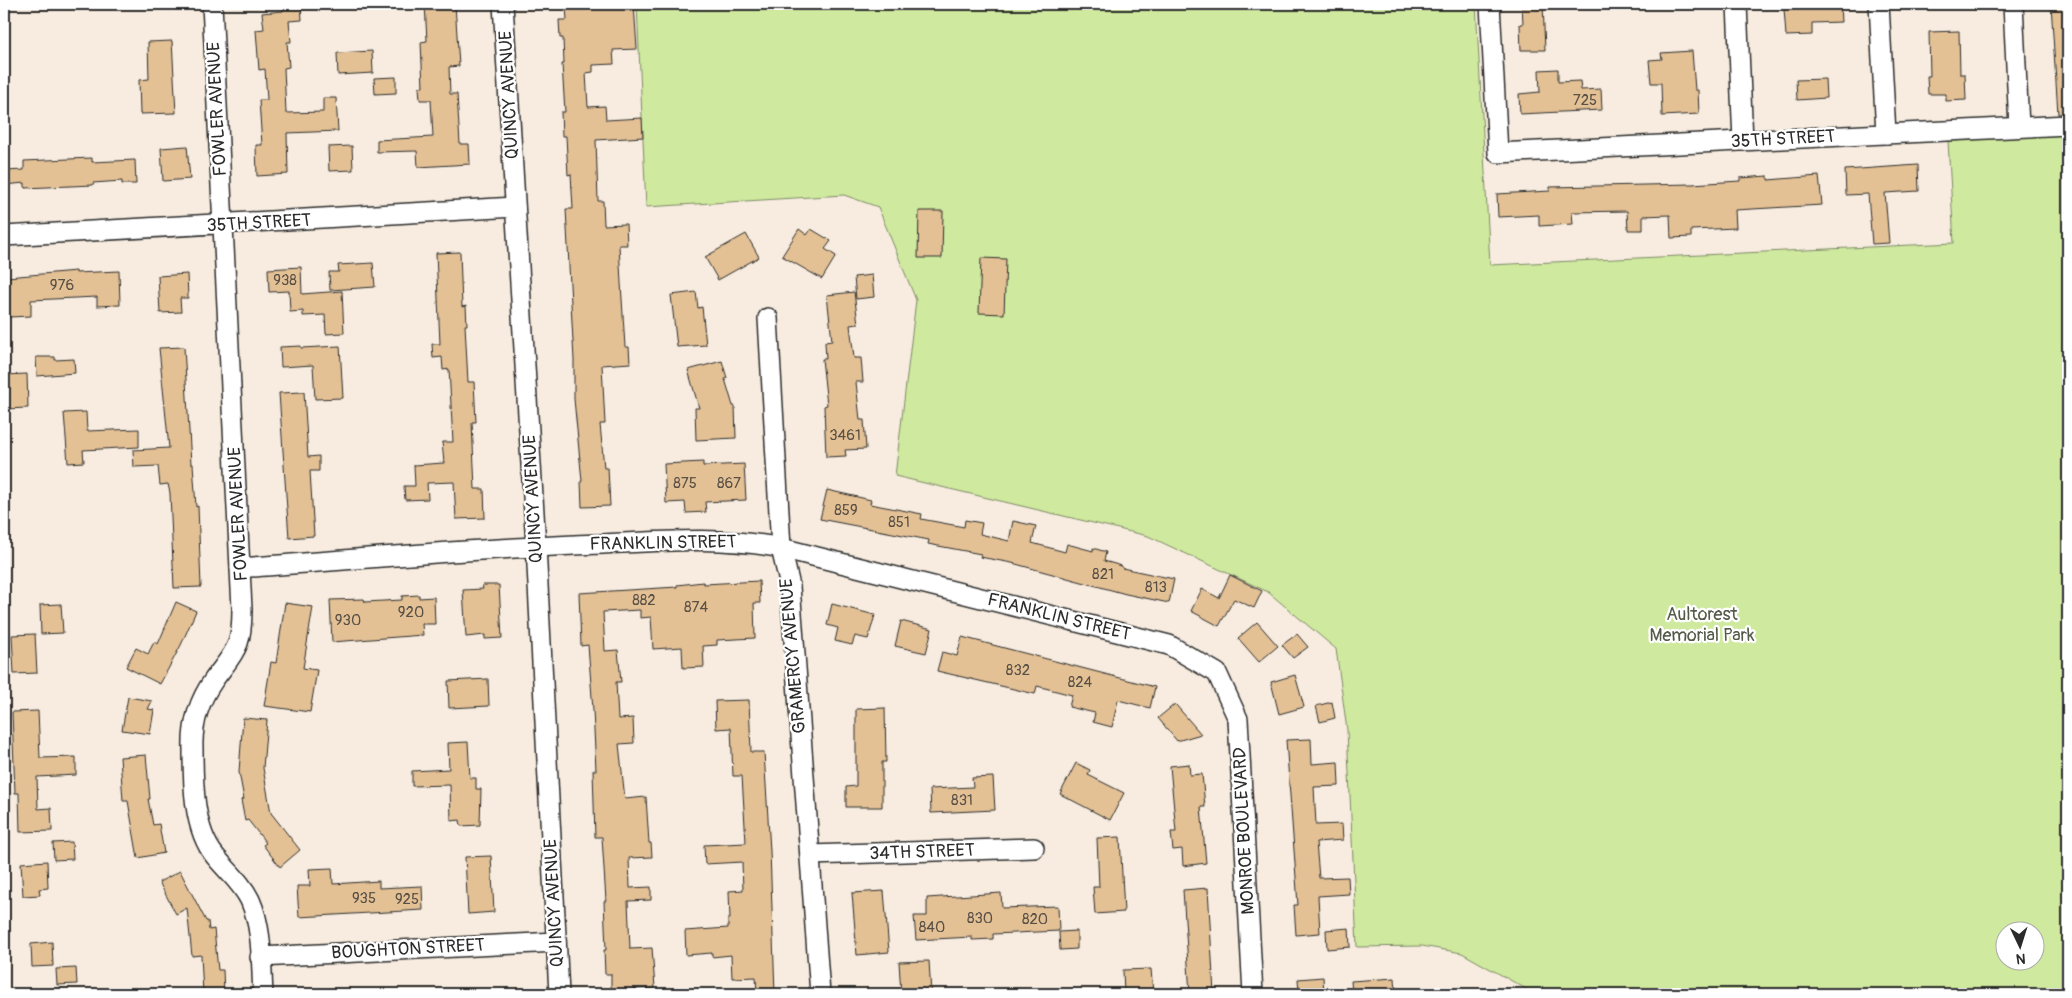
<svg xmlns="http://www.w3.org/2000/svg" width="2072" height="998" font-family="Pangolin,sans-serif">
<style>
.green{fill:#cfe99f;stroke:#7d8a65;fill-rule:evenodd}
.building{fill:#e4c195;stroke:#2b2b2b}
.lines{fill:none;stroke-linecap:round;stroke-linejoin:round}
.minor-casing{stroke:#2b2b2b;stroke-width:22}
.minor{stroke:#fff;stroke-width:19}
.labels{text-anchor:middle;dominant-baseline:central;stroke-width:4.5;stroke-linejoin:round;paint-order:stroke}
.number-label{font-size:15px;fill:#595046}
.street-label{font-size:18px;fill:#2b2b2b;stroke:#fff}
.park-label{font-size:18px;fill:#545a48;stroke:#fff}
</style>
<rect width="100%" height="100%" fill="#f7ecdf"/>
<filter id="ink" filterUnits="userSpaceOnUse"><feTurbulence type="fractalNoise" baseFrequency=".02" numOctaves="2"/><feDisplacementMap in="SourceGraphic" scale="10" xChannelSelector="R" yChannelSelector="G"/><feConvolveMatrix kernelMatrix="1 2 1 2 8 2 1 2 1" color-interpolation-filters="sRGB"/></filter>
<g filter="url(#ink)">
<path class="green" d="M 637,4 L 1476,4 L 1490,265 L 1954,243 L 1948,141 L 2068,135 L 2068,994 L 1535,994 L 1462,953 L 1422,946 L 1357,947 L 1347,730 L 1336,649 L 1268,592 L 1148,536 L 895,476 L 916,300 L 878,207 L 844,195 L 646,207 ZM 2004,930 L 2034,930 L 2034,960 L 2004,960 Z"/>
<g class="building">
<path d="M 283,4 L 301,4 L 302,20 L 289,21 L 291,42 L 287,42 L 289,67 L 284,68 L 286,113 L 323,112 L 323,98 L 336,98 L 338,131 L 287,133 L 288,174 L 257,176 L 256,145 L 262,145 L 259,100 L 267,100 L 265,69 L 259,70 L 256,30 L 264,29 L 262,13 L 283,11 Z"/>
<path d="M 425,4 L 455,4 L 459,66 L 449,67 L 450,94 L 457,94 L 460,144 L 469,144 L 470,164 L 418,167 L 417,151 L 377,152 L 377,140 L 433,137 L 431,100 L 420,100 L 419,87 L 423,87 L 421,42 L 427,41 Z"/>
<path d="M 580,4 L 634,4 L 637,49 L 613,50 L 614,64 L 593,65 L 593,72 L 586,73 L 588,107 L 605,106 L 606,120 L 642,118 L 643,137 L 596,140 L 598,201 L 603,201 L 604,225 L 626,224 L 627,245 L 619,245 L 621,283 L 625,347 L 629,347 L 630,363 L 602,365 L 605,424 L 600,424 L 604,468 L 608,468 L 610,506 L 582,507 L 581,481 L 582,481 L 574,399 L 574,360 L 566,209 L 573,209 L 571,174 L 568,175 L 566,136 L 562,136 L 561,112 L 565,112 L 562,64 L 564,64 L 563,38 L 560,38 L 559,20 L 567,20 L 566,8 L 580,7 Z"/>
<path d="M 1522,4 L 1543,4 L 1545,50 L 1521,50 L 1520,24 L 1523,24 Z"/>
<path d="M 1823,4 L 1840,4 L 1841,22 L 1812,23 L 1812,35 L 1786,36 L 1784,9 L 1823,7 Z"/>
<path d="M 2051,4 L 2068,4 L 2068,114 L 2058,114 Z"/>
<path d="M 1959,31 L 1960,74 L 1965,74 L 1966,100 L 1946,101 L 1946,94 L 1928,94 L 1927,76 L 1930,76 L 1929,32 Z"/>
<path d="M 172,41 L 176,113 L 140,114 L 139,80 L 149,79 L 148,42 Z"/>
<path d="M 372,51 L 373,73 L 338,75 L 337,53 Z"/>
<path d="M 1692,51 L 1695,90 L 1698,90 L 1699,114 L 1662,116 L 1661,83 L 1651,83 L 1649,60 L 1662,59 L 1661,53 Z"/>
<path d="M 1558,69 L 1558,82 L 1580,81 L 1581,90 L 1601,89 L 1602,110 L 1520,114 L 1519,94 L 1540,92 L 1539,70 Z"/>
<path d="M 396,77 L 396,93 L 375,94 L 374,78 Z"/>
<path d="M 1825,79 L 1826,98 L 1797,100 L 1796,80 Z"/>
<path d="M 187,146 L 190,179 L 163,181 L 161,148 Z"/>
<path d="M 352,146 L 353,170 L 329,171 L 328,147 Z"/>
<path d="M 92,158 L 92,162 L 135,160 L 136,184 L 122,184 L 122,181 L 93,183 L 93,185 L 25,188 L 25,183 L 4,185 L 4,171 L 24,170 L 24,161 Z"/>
<path d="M 1918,165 L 1919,191 L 1885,193 L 1889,243 L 1872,244 L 1868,194 L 1846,195 L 1845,170 Z"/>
<path d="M 1768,176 L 1768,180 L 1819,176 L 1822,205 L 1735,210 L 1736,228 L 1691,230 L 1691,237 L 1671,238 L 1670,215 L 1643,216 L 1643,230 L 1628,230 L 1627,211 L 1572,212 L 1573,224 L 1539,226 L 1539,215 L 1498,217 L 1497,194 L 1550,191 L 1550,187 L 1692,184 L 1740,181 L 1740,178 Z"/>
<path d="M 919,211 L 943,211 L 942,258 L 918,258 Z"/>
<path d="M 799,229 L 807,235 L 811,229 L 831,241 L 825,249 L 836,256 L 822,279 L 782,256 Z"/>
<path d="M 746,234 L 759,257 L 718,280 L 705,257 Z"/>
<path d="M 460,252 L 462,307 L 466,306 L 467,325 L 465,325 L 468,382 L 474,382 L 476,422 L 472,422 L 475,489 L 484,489 L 485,518 L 456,519 L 454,482 L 427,483 L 428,499 L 405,500 L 404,486 L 415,486 L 414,465 L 444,463 L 442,442 L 453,442 L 449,369 L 443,370 L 442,357 L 433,358 L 432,344 L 440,344 L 436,253 Z"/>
<path d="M 981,258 L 1006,259 L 1004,314 L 979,313 Z"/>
<path d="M 373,263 L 375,287 L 330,290 L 329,272 L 339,272 L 338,265 Z"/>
<path d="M 301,267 L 302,294 L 342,291 L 344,333 L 326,334 L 325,315 L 303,316 L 303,311 L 290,312 L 289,291 L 269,292 L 268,269 Z"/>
<path d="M 76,271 L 76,273 L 119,271 L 120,305 L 97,306 L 97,297 L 31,300 L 31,316 L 9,317 L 7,277 Z"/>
<path d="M 187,274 L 188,298 L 180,298 L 181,312 L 160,313 L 158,276 Z"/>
<path d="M 872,275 L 874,297 L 856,299 L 854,277 Z"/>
<path d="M 696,292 L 698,308 L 702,307 L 706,345 L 677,347 L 671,295 Z"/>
<path d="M 854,292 L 858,324 L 850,325 L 854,358 L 861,358 L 863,382 L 856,382 L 860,420 L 864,420 L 866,449 L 845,450 L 846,456 L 826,457 L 824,406 L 827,405 L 822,359 L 826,359 L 825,342 L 832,341 L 827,295 Z"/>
<path d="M 301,346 L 301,348 L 340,346 L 343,398 L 315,399 L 313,365 L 281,367 L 280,347 Z"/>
<path d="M 184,347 L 191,464 L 193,464 L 196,507 L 198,506 L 201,587 L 174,588 L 170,493 L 168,484 L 160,485 L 158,466 L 134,467 L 133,450 L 169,448 L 159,348 Z"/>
<path d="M 36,357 L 55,357 L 55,360 L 74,359 L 75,373 L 37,376 Z"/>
<path d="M 722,361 L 727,378 L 725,379 L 733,406 L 735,406 L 736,438 L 696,440 L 695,408 L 699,408 L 688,370 Z"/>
<path d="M 27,374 L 28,408 L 4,409 L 4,375 Z"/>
<path d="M 304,392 L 308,457 L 319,456 L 319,471 L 310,471 L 314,536 L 289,538 L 279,393 Z"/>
<path d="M 86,412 L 87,431 L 139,429 L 139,447 L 83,450 L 84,462 L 68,463 L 64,413 Z"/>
<path d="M 703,462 L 703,466 L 744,464 L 746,500 L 705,502 L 706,512 L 686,513 L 685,502 L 666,503 L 664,464 Z"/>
<path d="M 827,490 L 871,500 L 870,504 L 922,514 L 921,519 L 964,527 L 965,520 L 982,523 L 980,534 L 1009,541 L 1013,521 L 1036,526 L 1032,543 L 1065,552 L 1067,544 L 1093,551 L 1093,548 L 1106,552 L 1104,561 L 1122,566 L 1122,568 L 1174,579 L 1169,603 L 1126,594 L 1012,563 L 980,557 L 981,554 L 928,544 L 929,540 L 820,519 Z"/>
<path d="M 1230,575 L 1262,591 L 1254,608 L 1234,599 L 1219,626 L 1191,611 L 1202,589 L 1219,598 Z"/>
<path d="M 759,581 L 760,603 L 754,603 L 755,638 L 717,640 L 717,645 L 703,646 L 704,667 L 683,668 L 682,647 L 653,649 L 651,617 L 640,618 L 640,610 L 603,612 L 605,651 L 618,650 L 621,682 L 616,682 L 618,719 L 633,718 L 634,743 L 619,744 L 625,799 L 646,797 L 649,843 L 651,843 L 652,857 L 629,858 L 630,888 L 651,887 L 651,900 L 628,901 L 630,949 L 652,948 L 655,988 L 634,989 L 634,994 L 611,994 L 611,974 L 605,974 L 604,950 L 606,950 L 604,901 L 606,901 L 602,837 L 595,837 L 593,770 L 596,770 L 593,710 L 588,645 L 581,646 L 579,593 L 677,587 L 677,585 L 703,582 L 704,584 Z"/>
<path d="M 482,585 L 499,585 L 502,638 L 485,639 L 485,635 L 466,637 L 463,590 L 483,589 Z"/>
<path d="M 419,595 L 419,598 L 434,597 L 435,624 L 422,624 L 423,635 L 332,642 L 330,600 L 364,599 L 365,602 L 402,600 L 402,596 Z"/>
<path d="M 176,602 L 196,611 L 181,645 L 160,684 L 126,667 L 136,648 L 148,654 L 154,642 L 158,644 Z"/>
<path d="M 285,603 L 313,607 L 303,668 L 317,670 L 310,712 L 264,706 L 271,662 L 276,663 Z"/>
<path d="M 61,604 L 63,633 L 41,634 L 40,605 Z"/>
<path d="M 832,604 L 875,615 L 868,639 L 855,636 L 852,645 L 835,641 L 838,628 L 827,625 Z"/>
<path d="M 901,621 L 932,629 L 926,653 L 895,646 Z"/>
<path d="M 1257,622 L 1278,646 L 1259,662 L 1238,638 Z"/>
<path d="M 35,634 L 37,673 L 14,674 L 12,635 Z"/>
<path d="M 1297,634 L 1308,647 L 1293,658 L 1282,645 Z"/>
<path d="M 962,637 L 1155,687 L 1150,708 L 1118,700 L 1112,727 L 1093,722 L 1095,713 L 1069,707 L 1072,695 L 1037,686 L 1035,694 L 937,671 L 942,652 L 957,656 Z"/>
<path d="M 1295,675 L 1304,707 L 1279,714 L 1271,682 Z"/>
<path d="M 488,679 L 489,706 L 449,708 L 448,681 Z"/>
<path d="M 128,697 L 152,701 L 148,709 L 154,710 L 150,734 L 122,730 Z"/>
<path d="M 749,700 L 751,752 L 764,752 L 770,851 L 775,994 L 757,994 L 756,977 L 732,978 L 731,955 L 712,957 L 712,953 L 686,955 L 685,931 L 728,928 L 728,919 L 730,919 L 729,891 L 743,890 L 742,862 L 705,864 L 704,845 L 746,843 L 742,776 L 733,776 L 731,728 L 716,729 L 715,701 Z"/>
<path d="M 1332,702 L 1335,718 L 1320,722 L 1316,706 Z"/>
<path d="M 1175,704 L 1201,734 L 1177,741 L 1158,718 Z"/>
<path d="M 885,708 L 886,762 L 882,762 L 882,807 L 846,807 L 846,787 L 856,786 L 856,709 Z"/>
<path d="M 38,711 L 40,758 L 76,757 L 76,775 L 37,777 L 38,809 L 51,808 L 52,831 L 20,832 L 19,793 L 15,793 L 12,712 Z"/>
<path d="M 243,718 L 267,720 L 263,768 L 271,813 L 300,850 L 280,867 L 263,845 L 266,843 L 248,820 L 245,821 L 241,800 L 244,799 L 239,772 Z"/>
<path d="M 1311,739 L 1312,764 L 1338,762 L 1339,786 L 1314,787 L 1316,825 L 1342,824 L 1343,840 L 1316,842 L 1319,878 L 1348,877 L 1349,894 L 1318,896 L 1320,933 L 1296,935 L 1294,905 L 1298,905 L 1286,740 Z"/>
<path d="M 468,742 L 470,778 L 476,778 L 476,789 L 481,789 L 480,825 L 461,826 L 460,820 L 451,821 L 450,785 L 412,786 L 412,771 L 449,769 L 448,743 Z"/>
<path d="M 146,755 L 150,799 L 148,799 L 153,825 L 159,824 L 164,853 L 138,858 L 128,801 L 123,801 L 120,757 Z"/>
<path d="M 1076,763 L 1090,770 L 1088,775 L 1124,793 L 1110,820 L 1060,794 Z"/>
<path d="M 1189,764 L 1190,775 L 1202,774 L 1205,807 L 1201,807 L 1206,863 L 1183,866 L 1182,849 L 1173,850 L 1171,832 L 1176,832 L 1170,766 Z"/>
<path d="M 993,777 L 995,810 L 931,813 L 930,789 L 973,787 L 972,778 Z"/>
<path d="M 1120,837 L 1124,912 L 1095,914 L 1093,887 L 1099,887 L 1097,838 Z"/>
<path d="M 72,842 L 73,859 L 54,860 L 53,843 Z"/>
<path d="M 491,856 L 494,912 L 468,914 L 465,857 Z"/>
<path d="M 47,861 L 48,888 L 39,889 L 40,895 L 23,896 L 21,863 Z"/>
<path d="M 332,868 L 333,884 L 379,881 L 379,888 L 422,886 L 423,910 L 299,917 L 297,886 L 310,886 L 309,869 Z"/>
<path d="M 180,871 L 206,921 L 208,921 L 209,930 L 214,929 L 218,970 L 223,970 L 224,994 L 203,994 L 201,955 L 192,956 L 187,908 L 176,914 L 159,882 Z"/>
<path d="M 1208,888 L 1214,994 L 1190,994 L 1183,890 Z"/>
<path d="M 884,891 L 889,952 L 857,955 L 852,893 Z"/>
<path d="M 1001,893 L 1002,908 L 1058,906 L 1059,931 L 993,934 L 993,939 L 972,940 L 972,937 L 916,940 L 914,916 L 927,916 L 927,898 Z"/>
<path d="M 1349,928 L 1350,947 L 1327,949 L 1326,930 Z"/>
<path d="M 1077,931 L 1077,949 L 1060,950 L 1059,932 Z"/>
<path d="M 52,942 L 53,966 L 32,967 L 31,944 Z"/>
<path d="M 929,961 L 931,994 L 901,994 L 899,962 Z"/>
<path d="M 76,968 L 77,984 L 57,985 L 56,969 Z"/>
<path d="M 1151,969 L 1153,994 L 1124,994 L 1123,970 Z"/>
<path d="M 1323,977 L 1324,994 L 1299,994 L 1298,979 Z"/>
<path d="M 1395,978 L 1396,994 L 1352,994 L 1351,981 Z"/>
</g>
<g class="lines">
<g class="minor-casing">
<g id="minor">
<path d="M 212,4 L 242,609 C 242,620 242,632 238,643 C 233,657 221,669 213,681 C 199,701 192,725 193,749 C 193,782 193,829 215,856 C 227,871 242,883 250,900 C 263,929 261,964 263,994"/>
<path d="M 503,4 L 536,546 L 559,994"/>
<path d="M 1490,4 L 1498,153 L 2068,125"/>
<path d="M 1737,4 L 1743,141"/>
<path d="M 1879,4 L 1886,134"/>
<path d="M 2013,4 L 2019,127"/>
<path d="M 4,236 L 515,207"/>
<path d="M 768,318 L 781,548 L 790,586 L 820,994"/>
<path d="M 240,568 C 361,559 482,548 603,544 C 663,541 722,536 781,548 L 1169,645 L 1217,673 L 1238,719 L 1253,994"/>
<path d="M 810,855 L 1034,848"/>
<path d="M 260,957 L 556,942"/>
</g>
</g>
<use href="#minor" class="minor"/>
</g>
</g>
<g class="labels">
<g class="number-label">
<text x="1585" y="100">725</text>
<text x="285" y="280">938</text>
<text x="62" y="285">976</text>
<text x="845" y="435">3461</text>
<text x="685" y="483">875</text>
<text x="729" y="483">867</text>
<text x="846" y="510">859</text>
<text x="899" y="522">851</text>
<text x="1103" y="574">821</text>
<text x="1156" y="587">813</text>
<text x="644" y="600">882</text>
<text x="696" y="607">874</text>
<text x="411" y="612">920</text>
<text x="348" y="620">930</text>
<text x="1018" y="670">832</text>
<text x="1080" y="682">824</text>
<text x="962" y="800">831</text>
<text x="364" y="898">935</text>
<text x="407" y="899">925</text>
<text x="980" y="918">830</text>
<text x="1035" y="919">820</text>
<text x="932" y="927">840</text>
</g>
<g class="street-label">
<text transform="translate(509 95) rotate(-93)">QUINCY AVENUE</text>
<text transform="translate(217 109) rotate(-93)">FOWLER AVENUE</text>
<text transform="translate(1783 139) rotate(-3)">35TH STREET</text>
<text transform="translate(259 223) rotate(-3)">35TH STREET</text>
<text transform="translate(533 499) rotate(-93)">QUINCY AVENUE</text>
<text transform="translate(238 514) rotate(-93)">FOWLER AVENUE</text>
<text transform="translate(663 543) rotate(-1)">FRANKLIN STREET</text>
<text transform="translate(1059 617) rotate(14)">FRANKLIN STREET</text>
<text transform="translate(793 656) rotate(-95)">GRAMERCY AVENUE</text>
<text transform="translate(1244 831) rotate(-93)">MONROE BOULEVARD</text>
<text transform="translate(922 852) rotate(-2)">34TH STREET</text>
<text transform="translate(554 903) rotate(-93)">QUINCY AVENUE</text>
<text transform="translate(408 949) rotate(-3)">BOUGHTON STREET</text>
</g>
<g class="park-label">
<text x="1702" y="614">Aultorest<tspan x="1702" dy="21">Memorial Park</tspan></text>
</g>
</g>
<rect width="2072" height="998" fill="none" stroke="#fff" stroke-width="20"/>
<rect x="10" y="10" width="2052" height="978" fill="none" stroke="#2b2b2b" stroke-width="2" filter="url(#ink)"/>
<g transform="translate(2020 946) rotate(176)"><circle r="24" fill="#ffffff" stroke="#aaaaaa"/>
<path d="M0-4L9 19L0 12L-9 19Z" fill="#2b2b2b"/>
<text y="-8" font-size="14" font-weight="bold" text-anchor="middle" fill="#2b2b2b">N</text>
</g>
</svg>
